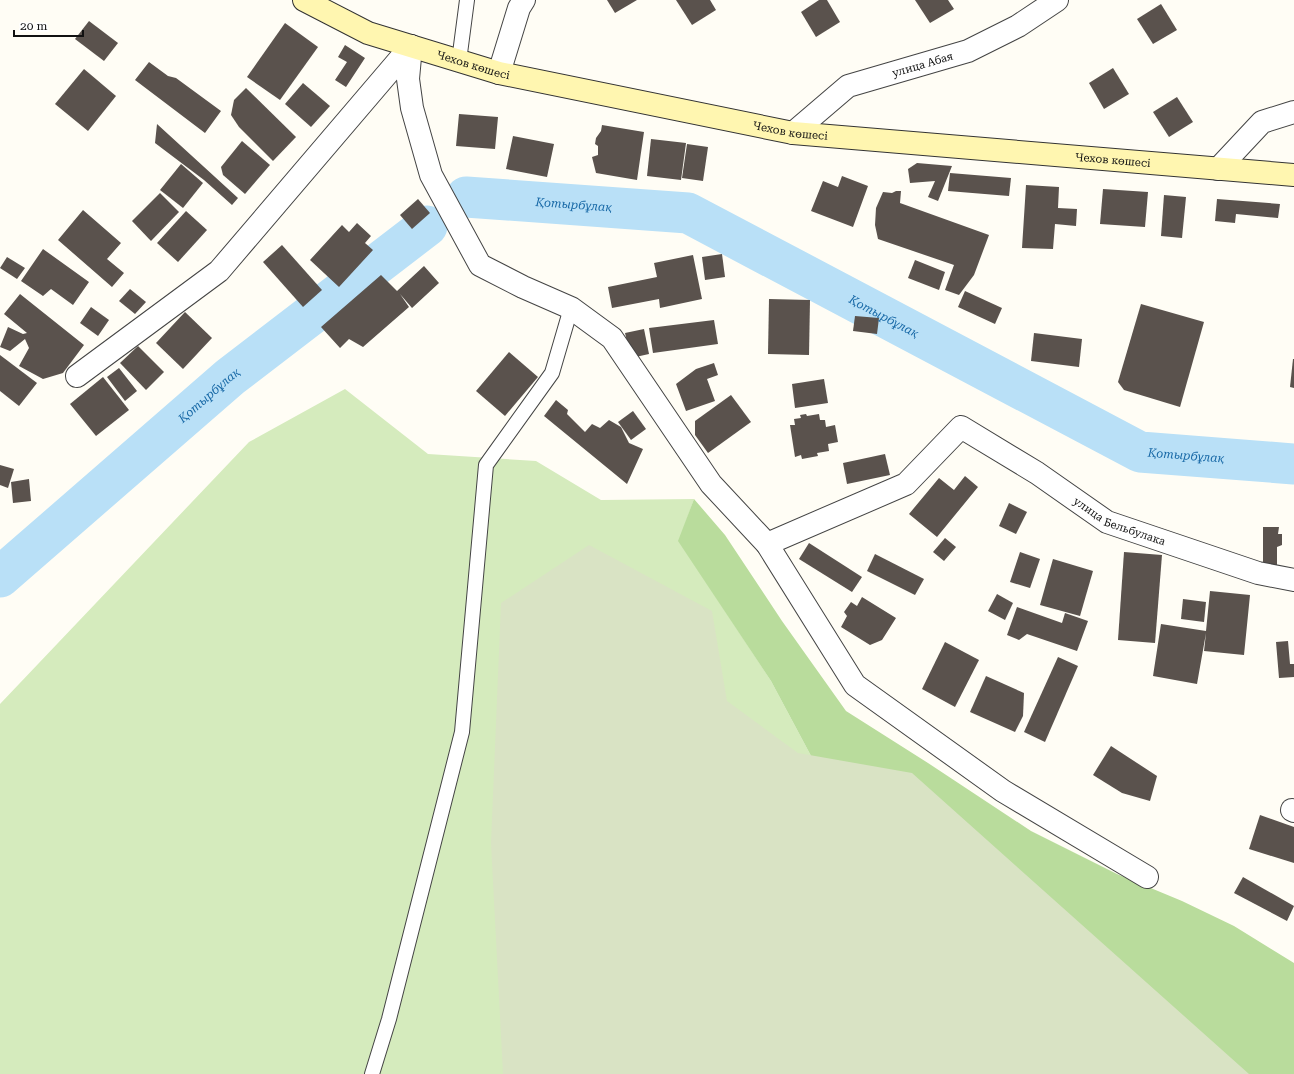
<svg xmlns="http://www.w3.org/2000/svg" width="1294" height="1074" font-family="'Roboto Serif',serif">
<style>
.green{fill:#d5ebbd}
.forest{fill:#b9dc9c}
.cemetery{fill:#d9e3c4}
.lines{fill:none;stroke-linecap:round;stroke-linejoin:round}
.river{stroke:#b9e0f7;stroke-width:41}
.building{fill:#5a524d}
.lane-casing{stroke:#444;stroke-width:16}
.street-casing{stroke:#444;stroke-width:24}
.secondary-casing{stroke:#333;stroke-width:24}
.lane{stroke:#fff;stroke-width:14}
.street{stroke:#fff;stroke-width:22}
.secondary{stroke:#fff6b0;stroke-width:22}
.labels{text-anchor:middle;dominant-baseline:central;stroke-width:4;stroke-linejoin:round;paint-order:stroke}
.street-label{font-size:11px;fill:#111;stroke:#fff}
.water-label{font-size:12px;font-style:italic;fill:#1768a6;stroke:#fff}
</style>
<rect width="100%" height="100%" fill="#fffdf5"/>
<path class="green" d="M 345,389 L 428,454 L 536,461 L 601,500 L 694,499 L 679,541 L 771,681 L 833,797 L 594,1074 L 0,1074 L 0,704 L 249,442 Z"/>
<path class="forest" d="M 694,499 L 725,535 L 782,621 L 846,711 L 928,763 L 1031,831 L 1117,874 L 1182,901 L 1234,926 L 1294,963 L 1294,1074 L 771,1074 L 833,797 L 771,681 L 678,541 Z"/>
<path class="cemetery" d="M 589,545 L 712,611 L 727,701 L 798,753 L 912,773 L 1249,1074 L 503,1074 L 491,843 L 501,603 Z"/>
<g class="lines">
<g class="river">
<path id="s1" d="M 466,197 L 688,213 L 1140,452 L 1294,464"/>
<path id="s2" d="M 0,577 L 230,377 L 427,226"/>
</g>
</g>
<g class="building">
<path d="M 607,0 L 637,0 L 615,13 Z"/>
<path d="M 676,0 L 710,0 L 716,10 L 692,25 Z"/>
<path d="M 819,0 L 827,0 L 840,22 L 816,37 L 801,12 Z"/>
<path d="M 915,0 L 948,0 L 954,9 L 930,23 Z"/>
<path d="M 1161,4 L 1177,30 L 1153,44 L 1137,19 Z"/>
<path d="M 89,21 L 118,43 L 104,61 L 75,39 Z"/>
<path d="M 285,23 L 318,47 L 280,100 L 247,77 Z"/>
<path d="M 345,45 L 365,58 L 346,87 L 335,80 L 347,62 L 338,57 Z"/>
<path d="M 149,62 L 168,76 L 176,78 L 221,111 L 205,133 L 135,80 Z"/>
<path d="M 1113,68 L 1129,94 L 1104,109 L 1089,83 Z"/>
<path d="M 84,69 L 116,96 L 88,131 L 55,104 Z"/>
<path d="M 303,83 L 330,106 L 311,127 L 285,104 Z"/>
<path d="M 246,88 L 296,137 L 273,161 L 239,127 L 231,115 L 234,100 Z"/>
<path d="M 1177,97 L 1193,122 L 1169,137 L 1153,112 Z"/>
<path d="M 459,114 L 498,117 L 495,149 L 456,146 Z"/>
<path d="M 157,124 L 238,198 L 232,205 L 204,180 L 155,143 Z"/>
<path d="M 602,125 L 644,132 L 637,180 L 596,173 L 592,157 L 598,155 L 598,146 L 595,144 L 596,138 L 601,131 Z"/>
<path d="M 513,136 L 554,144 L 547,177 L 506,169 Z"/>
<path d="M 651,139 L 686,143 L 681,180 L 647,176 Z"/>
<path d="M 242,141 L 270,165 L 245,194 L 223,175 L 221,167 Z"/>
<path d="M 687,144 L 708,147 L 703,181 L 682,178 Z"/>
<path d="M 917,163 L 952,166 L 938,201 L 928,197 L 935,181 L 910,183 L 908,169 Z"/>
<path d="M 181,164 L 203,183 L 183,208 L 160,190 Z"/>
<path d="M 950,173 L 1011,178 L 1009,196 L 948,191 Z"/>
<path d="M 842,176 L 868,186 L 853,227 L 811,211 L 823,181 L 838,187 Z"/>
<path d="M 1026,185 L 1059,187 L 1058,208 L 1077,209 L 1076,226 L 1055,224 L 1053,249 L 1022,248 Z"/>
<path d="M 1103,189 L 1148,192 L 1145,227 L 1100,224 Z"/>
<path d="M 896,191 L 901,191 L 900,203 L 989,235 L 974,275 L 959,295 L 945,290 L 954,265 L 878,239 L 875,225 L 876,208 L 883,192 L 892,193 Z"/>
<path d="M 160,193 L 179,212 L 151,241 L 132,221 Z"/>
<path d="M 1164,195 L 1186,197 L 1182,238 L 1161,236 Z"/>
<path d="M 418,199 L 430,213 L 412,229 L 400,215 Z"/>
<path d="M 1217,199 L 1280,204 L 1278,218 L 1236,214 L 1235,223 L 1215,221 Z"/>
<path d="M 83,210 L 121,243 L 107,259 L 124,273 L 112,287 L 58,240 Z"/>
<path d="M 186,211 L 207,230 L 178,262 L 157,243 Z"/>
<path d="M 357,223 L 371,236 L 365,243 L 373,250 L 339,287 L 310,260 L 342,225 L 349,232 Z"/>
<path d="M 282,245 L 322,290 L 303,307 L 263,262 Z"/>
<path d="M 43,249 L 89,282 L 73,305 L 51,289 L 43,296 L 21,281 Z"/>
<path d="M 722,254 L 725,277 L 705,280 L 702,257 Z"/>
<path d="M 693,255 L 702,299 L 660,308 L 659,299 L 612,308 L 608,287 L 657,277 L 654,263 Z"/>
<path d="M 7,257 L 25,268 L 17,279 L 0,268 Z"/>
<path d="M 915,260 L 945,272 L 939,290 L 908,278 Z"/>
<path d="M 424,266 L 439,283 L 412,308 L 400,294 L 409,307 L 363,347 L 349,339 L 340,348 L 321,327 L 381,275 L 397,291 Z"/>
<path d="M 130,289 L 146,302 L 135,314 L 119,301 Z"/>
<path d="M 965,291 L 1002,308 L 995,324 L 958,307 Z"/>
<path d="M 20,294 L 84,345 L 63,373 L 43,379 L 19,366 L 29,348 L 25,339 L 10,351 L 0,347 L 8,327 L 23,334 L 27,333 L 4,314 Z"/>
<path d="M 769,299 L 810,300 L 809,355 L 768,354 Z"/>
<path d="M 1141,304 L 1204,322 L 1180,407 L 1124,390 L 1118,382 Z"/>
<path d="M 91,307 L 109,320 L 98,336 L 80,323 Z"/>
<path d="M 185,312 L 212,338 L 183,369 L 156,343 Z"/>
<path d="M 855,316 L 879,318 L 877,334 L 853,331 Z"/>
<path d="M 714,320 L 718,344 L 653,353 L 649,328 Z"/>
<path d="M 644,329 L 649,354 L 631,358 L 625,333 Z"/>
<path d="M 1034,333 L 1082,339 L 1079,367 L 1031,361 Z"/>
<path d="M 138,346 L 164,372 L 146,390 L 120,363 Z"/>
<path d="M 509,352 L 538,377 L 505,416 L 476,391 Z"/>
<path d="M 0,355 L 37,383 L 19,406 L 0,391 Z"/>
<path d="M 1293,359 L 1294,359 L 1294,388 L 1290,387 Z"/>
<path d="M 714,363 L 718,375 L 707,379 L 715,401 L 686,411 L 676,384 L 696,369 Z"/>
<path d="M 119,368 L 137,391 L 125,401 L 107,377 Z"/>
<path d="M 103,377 L 129,410 L 96,436 L 70,404 Z"/>
<path d="M 824,379 L 828,403 L 795,408 L 792,384 Z"/>
<path d="M 731,395 L 751,422 L 708,453 L 695,435 L 695,421 Z"/>
<path d="M 556,400 L 568,410 L 567,414 L 585,432 L 592,424 L 600,428 L 609,420 L 621,427 L 629,443 L 643,449 L 627,484 L 544,416 Z"/>
<path d="M 633,411 L 646,429 L 631,440 L 618,422 Z"/>
<path d="M 806,414 L 807,416 L 819,414 L 820,420 L 825,420 L 826,427 L 835,425 L 838,442 L 828,444 L 829,451 L 817,453 L 818,456 L 802,459 L 801,455 L 795,457 L 790,425 L 795,425 L 794,419 L 801,418 L 800,415 Z"/>
<path d="M 885,454 L 890,475 L 847,484 L 843,463 Z"/>
<path d="M 0,465 L 14,469 L 8,488 L 0,485 Z"/>
<path d="M 965,476 L 978,487 L 937,537 L 909,514 L 939,478 L 954,490 Z"/>
<path d="M 29,479 L 31,501 L 13,503 L 11,482 Z"/>
<path d="M 1009,503 L 1027,512 L 1016,534 L 999,526 Z"/>
<path d="M 1263,527 L 1279,527 L 1278,534 L 1282,534 L 1282,545 L 1277,547 L 1277,565 L 1263,564 Z"/>
<path d="M 945,538 L 956,547 L 944,561 L 933,552 Z"/>
<path d="M 809,543 L 862,577 L 852,592 L 799,559 Z"/>
<path d="M 1020,552 L 1040,559 L 1030,588 L 1010,582 Z"/>
<path d="M 1124,552 L 1162,555 L 1155,643 L 1118,640 Z"/>
<path d="M 875,554 L 924,579 L 915,595 L 867,571 Z"/>
<path d="M 1053,559 L 1093,571 L 1080,616 L 1040,605 Z"/>
<path d="M 1210,591 L 1250,595 L 1244,655 L 1204,651 L 1206,633 L 1197,684 L 1153,676 L 1161,624 L 1206,631 Z"/>
<path d="M 997,594 L 1013,603 L 1005,620 L 988,611 Z"/>
<path d="M 862,597 L 896,618 L 882,640 L 870,645 L 841,627 L 847,616 L 844,612 L 851,602 L 857,606 Z"/>
<path d="M 1183,599 L 1206,602 L 1204,622 L 1181,619 Z"/>
<path d="M 1017,607 L 1062,623 L 1065,613 L 1088,621 L 1077,651 L 1027,634 L 1019,640 L 1007,635 Z"/>
<path d="M 1288,641 L 1290,664 L 1294,664 L 1294,677 L 1279,678 L 1276,642 Z"/>
<path d="M 945,642 L 979,660 L 955,707 L 922,689 Z"/>
<path d="M 1058,657 L 1078,666 L 1045,742 L 1024,732 Z"/>
<path d="M 986,676 L 1024,693 L 1023,716 L 1015,732 L 970,712 Z"/>
<path d="M 1111,746 L 1157,776 L 1150,801 L 1122,793 L 1093,775 Z"/>
<path d="M 1260,815 L 1294,827 L 1294,863 L 1249,849 Z"/>
<path d="M 1243,877 L 1294,906 L 1287,921 L 1234,893 Z"/>
</g>
<g class="lines">
<g class="lane-casing">
<g id="lane">
<path d="M 459,61 L 467,0"/>
<path d="M 372,1074 L 389,1019 L 462,732 L 486,465 L 552,373 L 571,308"/>
</g>
</g>
<g class="street-casing">
<g id="street">
<path d="M 411,46 L 408,79 L 412,108 L 431,175 L 480,265 L 523,287 L 571,308 L 612,338 L 711,484 L 767,544 L 855,685 L 1003,791 L 1147,877"/>
<path d="M 499,73 L 519,8 L 524,0"/>
<path id="s3" d="M 793,133 L 848,86 L 968,51 L 1018,26 L 1057,0"/>
<path d="M 1218,169 L 1262,122 L 1294,112"/>
<path d="M 77,376 L 219,271 L 411,46"/>
<path id="s4" d="M 767,544 L 906,484 L 961,427 L 1037,473 L 1107,522 L 1258,573 L 1294,580"/>
<path d="M 1292,810 L 1294,811"/>
</g>
</g>
<g class="secondary-casing">
<g id="secondary">
<path id="s5" d="M 304,0 L 368,33 L 499,73 L 793,133 L 1294,175"/>
</g>
</g>
<use href="#lane" class="lane"/>
<use href="#street" class="street"/>
<use href="#secondary" class="secondary"/>
</g>
<g class="labels">
<g class="street-label">
<text stroke="none"><textPath href="#s3" startOffset="150">улица Абая</textPath></text>
<text stroke="none"><textPath href="#s5" startOffset="182">Чехов көшесі</textPath></text>
<text stroke="none"><textPath href="#s5" startOffset="506">Чехов көшесі</textPath></text>
<text stroke="none"><textPath href="#s5" startOffset="830">Чехов көшесі</textPath></text>
<text stroke="none"><textPath href="#s4" startOffset="416">улица Бельбулака</textPath></text>
</g>
<g class="water-label">
<text stroke="none"><textPath href="#s1" startOffset="108">Қотырбұлақ</textPath></text>
<text stroke="none"><textPath href="#s1" startOffset="444">Қотырбұлақ</textPath></text>
<text stroke="none"><textPath href="#s2" startOffset="277">Қотырбұлақ</textPath></text>
<text stroke="none"><textPath href="#s1" startOffset="780">Қотырбұлақ</textPath></text>
</g>
</g>
<path d="M14 30v6h69v-6" fill="none" stroke="#111111" stroke-width="2"/>
<text x="20" y="30" font-size="12" fill="#111111" stroke="#ffffff" stroke-width="3" paint-order="stroke">20 m</text>
</svg>
